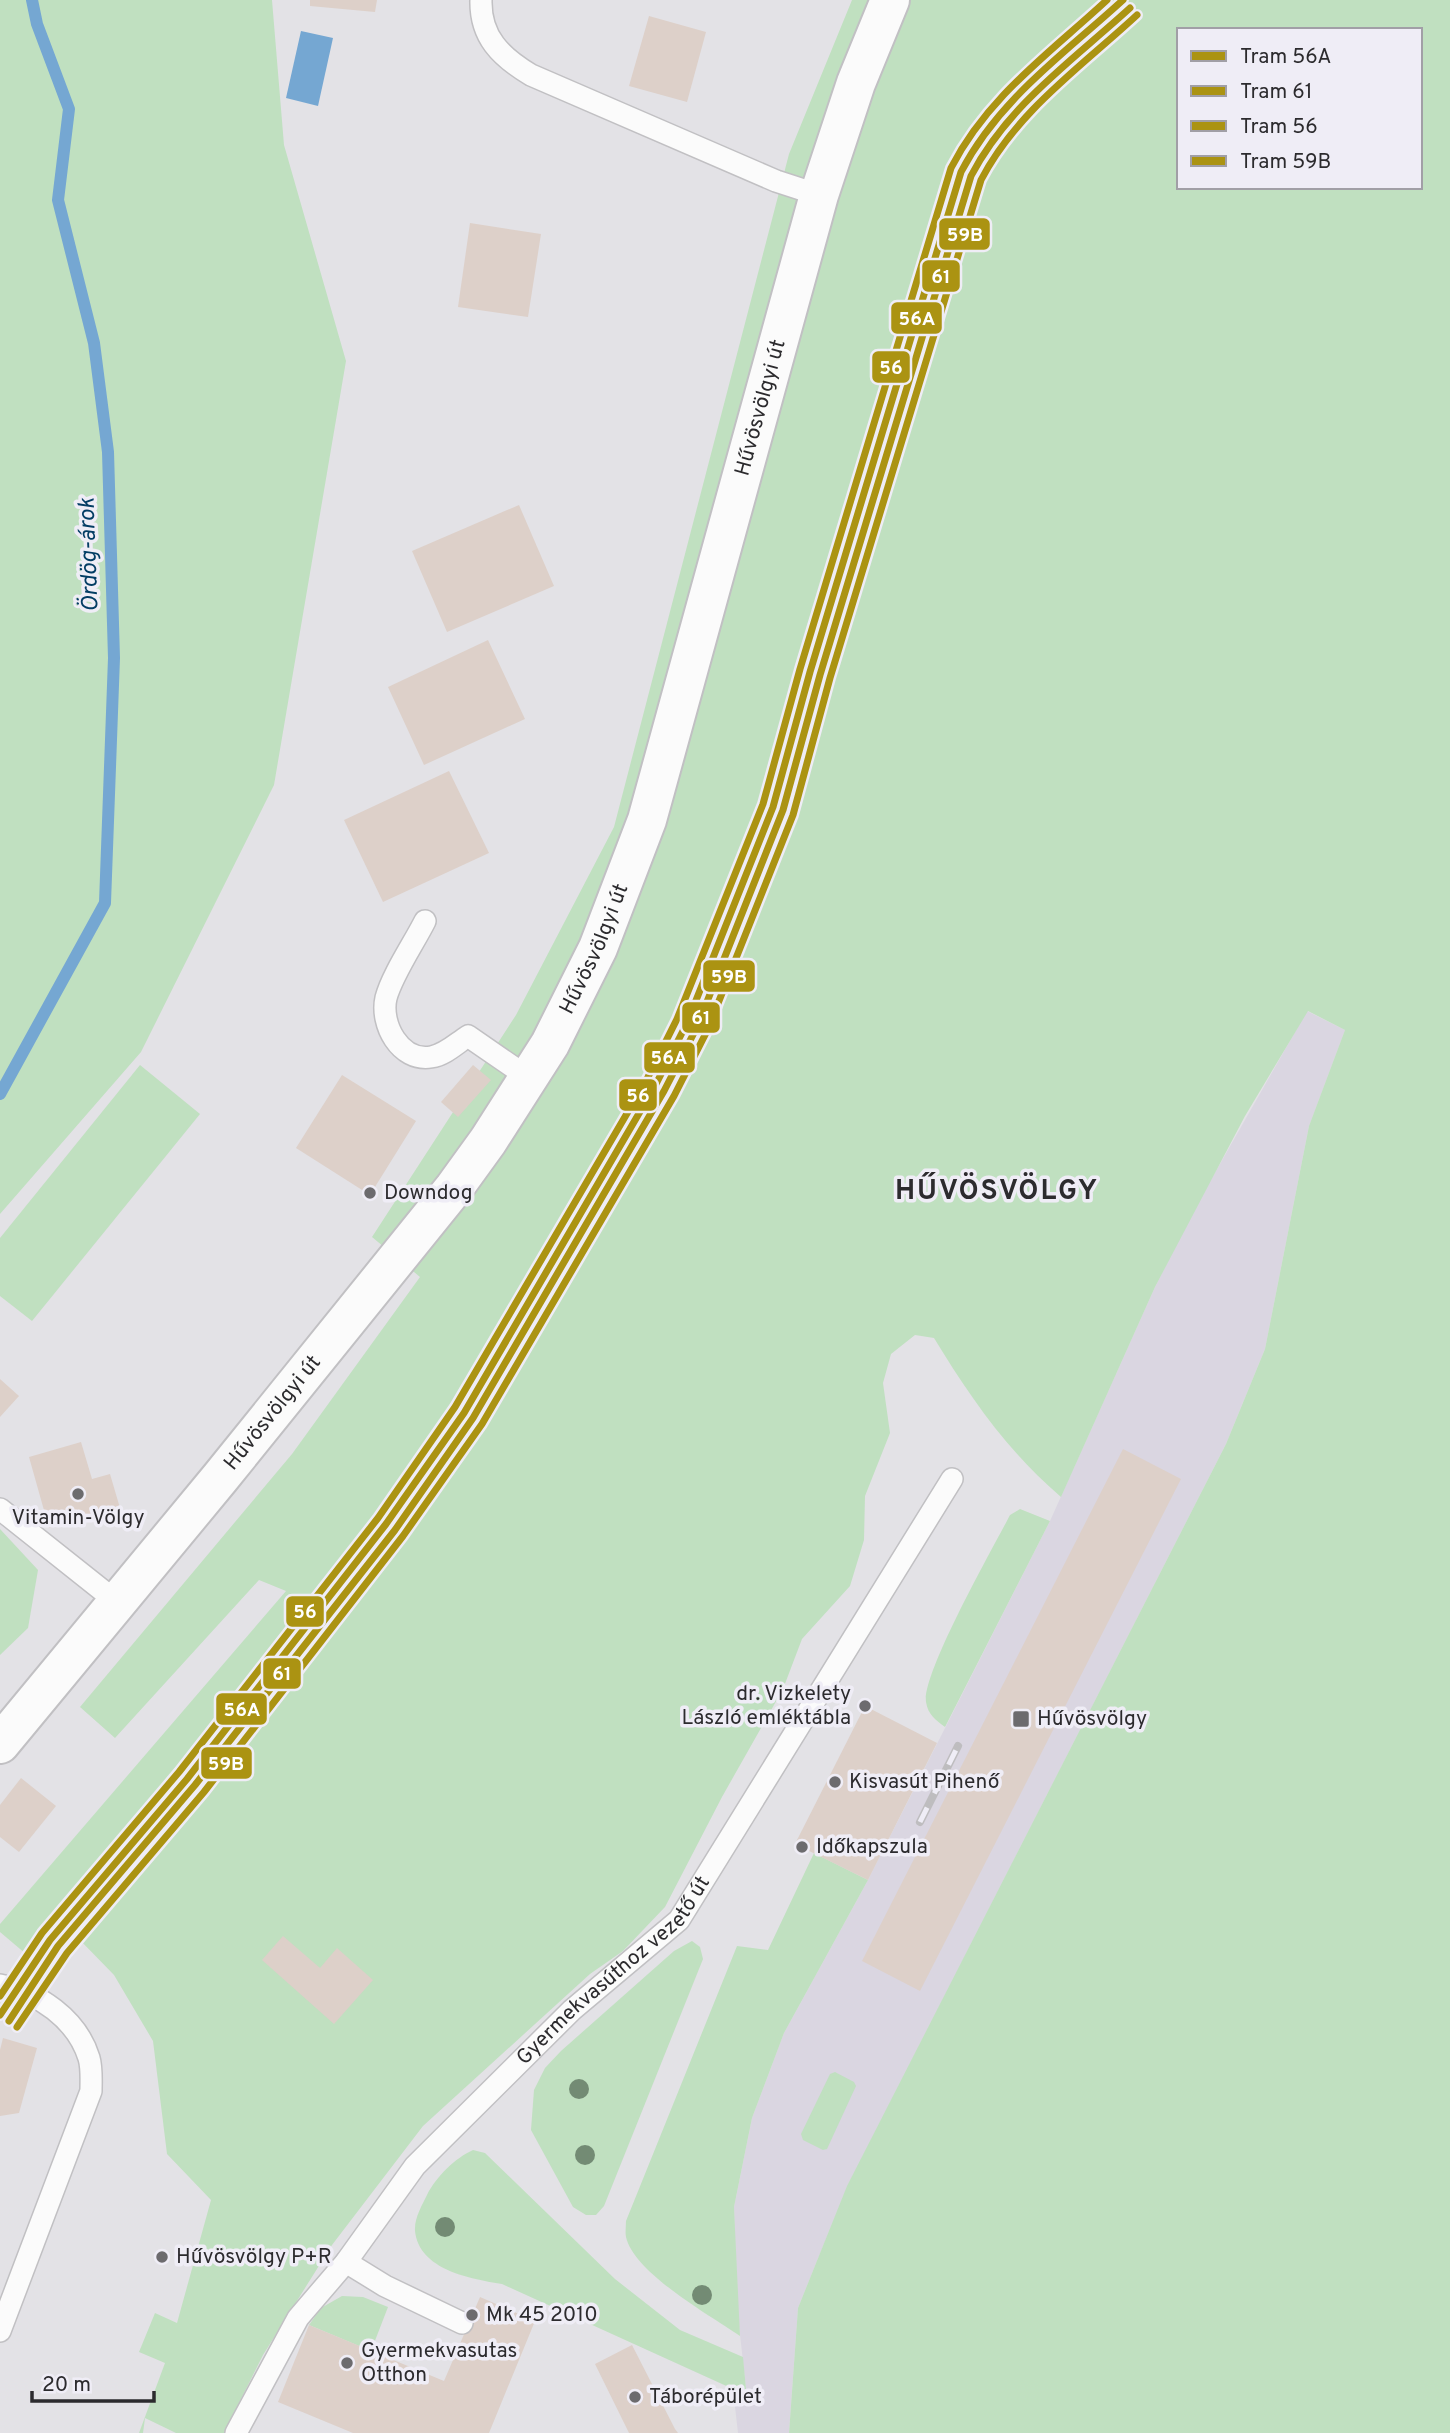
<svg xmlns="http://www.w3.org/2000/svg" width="1450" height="2433" font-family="Overpass,sans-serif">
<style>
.built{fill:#dad6e1}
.green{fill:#c0e0c0;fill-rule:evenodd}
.water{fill:#75a7d2}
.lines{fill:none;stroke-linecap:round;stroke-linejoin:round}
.stream{stroke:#75a7d2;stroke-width:12}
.building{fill:#ddd0c9}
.lane-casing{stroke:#c1c0c3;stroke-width:24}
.secondary-casing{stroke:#c1c0c3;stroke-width:42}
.lane{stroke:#fbfbfb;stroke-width:21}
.secondary{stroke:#fbfbfb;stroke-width:38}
.rail-casing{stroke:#bebdbf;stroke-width:8}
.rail{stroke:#efedf6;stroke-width:5;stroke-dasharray:16;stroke-linecap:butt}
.tram-1-casing{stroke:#efedf6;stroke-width:12}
.tram-2-casing{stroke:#efedf6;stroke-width:12}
.tram-3-casing{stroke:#efedf6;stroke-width:12}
.tram-4-casing{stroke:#efedf6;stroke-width:12}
.tram-1{stroke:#ab9312;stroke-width:7}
.tram-2{stroke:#ab9312;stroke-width:7}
.tram-3{stroke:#ab9312;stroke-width:7}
.tram-4{stroke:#ab9312;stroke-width:7}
.tree{fill:#738b74}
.poi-dot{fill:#6c6b6e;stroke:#efedf6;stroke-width:2.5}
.labels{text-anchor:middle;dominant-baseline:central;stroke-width:7;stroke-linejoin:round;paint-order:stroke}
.street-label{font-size:21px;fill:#2c2b2e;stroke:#efedf6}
.poi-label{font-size:21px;fill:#2c2b2e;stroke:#efedf6;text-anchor:start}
.water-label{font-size:23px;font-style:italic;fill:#033d64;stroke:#efedf6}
.district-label{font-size:28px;font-weight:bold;letter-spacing:2px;fill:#2c2b2e;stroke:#efedf6}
.line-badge{stroke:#efedf6;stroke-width:2.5}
.badge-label{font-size:19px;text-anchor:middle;font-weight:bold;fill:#fff}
</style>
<rect width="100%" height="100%" fill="#e3e2e6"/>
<path class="built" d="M 1307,1011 L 1345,1030 L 1309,1126 L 1265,1349 L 1226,1444 L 847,2187 L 798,2308 L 789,2433 L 738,2433 L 733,2389 L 746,2388 L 737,2308 L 734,2207 L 752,2118 L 784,2033 L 868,1880 L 1050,1521 L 1155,1287 L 1196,1206 Z"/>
<g class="green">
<path d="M 0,0 L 272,0 L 284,145 L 346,361 L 274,785 L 141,1052 L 0,1214 Z"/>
<path d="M 852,0 L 1450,0 L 1450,2433 L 789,2433 L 798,2308 L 847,2186 L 1226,1444 L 1265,1349 L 1309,1126 L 1345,1030 L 1308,1011 L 1245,1116 L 1155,1287 L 1061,1497 C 1008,1452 970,1397 934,1338 L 915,1335 L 891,1354 L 883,1383 L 890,1433 L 865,1496 L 864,1540 L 850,1586 L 802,1639 L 783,1689 L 722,1797 L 665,1907 L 623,1951 L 590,1974 L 423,2126 L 332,2245 L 263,2355 L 224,2433 L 176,2433 L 145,2418 L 143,2433 L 139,2433 L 165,2363 L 139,2352 L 155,2313 L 177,2323 L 211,2200 L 167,2154 L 153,2041 L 114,1975 L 76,1936 L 46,1971 L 0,1932 L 0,1924 L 286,1591 L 259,1580 L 115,1738 L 80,1707 L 292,1454 L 420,1277 L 372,1237 L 516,1015 L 614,827 L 789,154 ZM 1179,30 L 1420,30 L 1420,187 L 1179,187 Z"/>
<path d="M 140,1065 L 200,1114 L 32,1321 L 0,1296 L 0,1238 Z"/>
<path d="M 1020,1509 L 1050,1521 L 945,1727 C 936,1720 928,1715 926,1702 C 922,1673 993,1548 1010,1515 Z"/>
<path d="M 0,1529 L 38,1570 L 28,1628 L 0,1655 Z"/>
<path d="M 814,1853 L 868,1880 L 784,2033 L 752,2118 L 734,2207 L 740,2336 C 711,2316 634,2273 626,2237 C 625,2232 626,2226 626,2221 L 737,1946 L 768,1950 Z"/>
<path d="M 692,1941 L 700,1947 L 703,1959 L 604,2206 L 596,2215 L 586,2215 L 573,2207 L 531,2130 L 534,2090 L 545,2068 L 561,2051 L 674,1951 Z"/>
<path d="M 835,2072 L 854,2082 L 856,2086 L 827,2149 L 823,2150 L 803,2140 L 801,2134 L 830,2074 Z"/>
<path d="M 473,2150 L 485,2153 L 615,2279 L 680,2330 L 743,2357 L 746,2389 L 733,2389 L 502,2284 C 471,2279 419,2270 415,2231 C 414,2219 422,2205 427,2195 C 436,2177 455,2158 473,2150 Z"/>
<path d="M 342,2296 L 363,2297 L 388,2307 L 371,2351 L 309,2325 L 321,2308 Z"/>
</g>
<path class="water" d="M 301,31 L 333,38 L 318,106 L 286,98 Z"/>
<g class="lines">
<path class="stream" d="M 0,1094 L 105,903 L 114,658 L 108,452 L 94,343 L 58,200 L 69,109 L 37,24 L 32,0"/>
</g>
<g class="building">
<path d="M 310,0 L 377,0 L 375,12 L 310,6 Z"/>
<path d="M 649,16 L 706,32 L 687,102 L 629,86 Z"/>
<path d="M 470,223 L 541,234 L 528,317 L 458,307 Z"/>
<path d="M 519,505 L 554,586 L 447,632 L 412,551 Z"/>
<path d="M 488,640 L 525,719 L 424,765 L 388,687 Z"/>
<path d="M 449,771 L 489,853 L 383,902 L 344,820 Z"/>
<path d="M 473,1065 L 491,1080 L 458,1117 L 441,1102 Z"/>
<path d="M 342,1075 L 416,1121 L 370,1195 L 296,1148 Z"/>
<path d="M 0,1379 L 19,1396 L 0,1417 Z"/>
<path d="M 81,1442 L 92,1479 L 110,1474 L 120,1508 L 49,1528 L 29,1457 Z"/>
<path d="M 1123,1449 L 1181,1479 L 920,1991 L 862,1961 Z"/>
<path d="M 865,1706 L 937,1743 L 868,1880 L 795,1844 Z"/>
<path d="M 21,1778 L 56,1806 L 19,1852 L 0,1837 L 0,1805 Z"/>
<path d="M 283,1936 L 320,1968 L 337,1948 L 373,1980 L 334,2024 L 262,1960 Z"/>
<path d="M 3,2038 L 37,2048 L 19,2113 L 0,2116 L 0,2050 Z"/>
<path d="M 480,2297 L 535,2321 L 489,2433 L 353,2433 L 278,2402 L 309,2325 L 444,2381 Z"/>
<path d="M 632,2345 L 675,2429 L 678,2433 L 629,2433 L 595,2364 Z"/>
</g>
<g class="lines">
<g class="lane-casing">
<g id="lane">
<path d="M 481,0 C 480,37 501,57 531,75 L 776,181 L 819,195"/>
<path d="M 425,921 C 414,943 392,975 386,998 C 380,1024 400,1062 431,1057 C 445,1055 457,1043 468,1036 L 529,1078"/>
<path d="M 0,1509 L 117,1602"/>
<path d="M 0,1985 C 38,1992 77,2019 89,2058 C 92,2068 91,2081 91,2091 L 0,2331"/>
<path d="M 346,2262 L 385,2286 L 462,2323"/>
<path id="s1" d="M 236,2433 L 298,2318 L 346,2262 L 415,2166 L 572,2010 L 679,1920 L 952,1479"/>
</g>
</g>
<g class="secondary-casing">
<g id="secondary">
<path id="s2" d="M 0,1744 L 220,1478 L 454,1188 L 488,1141 L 550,1044 L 598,948 L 647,820 L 819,195 L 856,83 L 890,0"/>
</g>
</g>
<use href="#lane" class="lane"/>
<use href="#secondary" class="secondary"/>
<g class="rail-casing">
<path id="rail" d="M 920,1822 L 958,1746"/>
</g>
<use href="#rail" class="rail"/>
<g class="tram-1-casing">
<path id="tram-1" d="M 0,2015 L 50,1940 L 187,1779 L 386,1524 L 464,1413 L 655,1086 L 687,1023 L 773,807 L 810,672 L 961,172 C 999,99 1064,54 1123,0"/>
</g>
<g class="tram-2-casing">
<path id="tram-2" d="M 9,2021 L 58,1946 L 195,1785 L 395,1530 L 473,1418 L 664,1091 L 697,1027 L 783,810 L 820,675 L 971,176 C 1008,105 1072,61 1130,8"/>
</g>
<g class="tram-3-casing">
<path id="tram-3" d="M 0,1996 L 42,1933 L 179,1772 L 378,1518 L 455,1407 L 646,1081 L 677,1019 L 763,804 L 800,669 L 951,168 C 988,96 1050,53 1107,0"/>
</g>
<g class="tram-4-casing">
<path id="tram-4" d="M 17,2027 L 67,1953 L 204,1792 L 403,1536 L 482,1424 L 674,1096 L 707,1031 L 793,815 L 830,678 L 981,180 C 1017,111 1081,67 1137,15"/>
</g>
<use href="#tram-1" class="tram-1"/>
<use href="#tram-2" class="tram-2"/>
<use href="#tram-3" class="tram-3"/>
<use href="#tram-4" class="tram-4"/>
</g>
<g class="tree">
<circle cx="579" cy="2089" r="10"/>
<circle cx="585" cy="2155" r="10"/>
<circle cx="445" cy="2227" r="10"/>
<circle cx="702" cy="2295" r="10"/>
</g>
<g class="poi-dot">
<circle cx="370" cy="1193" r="7"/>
<circle cx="78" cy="1494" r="7"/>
<circle cx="865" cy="1706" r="7"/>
<rect x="1012" y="1710" width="18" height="18" rx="3.5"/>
<circle cx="835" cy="1782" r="7"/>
<circle cx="802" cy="1847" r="7"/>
<circle cx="162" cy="2257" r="7"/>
<circle cx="472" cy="2315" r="7"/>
<circle cx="347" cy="2363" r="7"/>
<circle cx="635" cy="2397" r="7"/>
</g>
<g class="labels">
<g class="street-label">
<text stroke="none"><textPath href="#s2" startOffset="1563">Hűvösvölgyi út</textPath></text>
<text stroke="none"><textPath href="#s2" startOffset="996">Hűvösvölgyi út</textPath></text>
<text stroke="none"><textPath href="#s2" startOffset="429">Hűvösvölgyi út</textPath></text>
<text stroke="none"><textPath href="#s1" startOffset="602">Gyermekvasúthoz vezető út</textPath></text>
</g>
<g class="poi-label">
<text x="384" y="1193">Downdog</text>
<text x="78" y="1518" text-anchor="middle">Vitamin-Völgy</text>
<text x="851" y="1694" text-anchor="end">dr. Vizkelety<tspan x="851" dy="24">László emléktábla</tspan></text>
<text x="1037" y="1719">Hűvösvölgy</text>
<text x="849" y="1782">Kisvasút Pihenő</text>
<text x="816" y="1847">Időkapszula</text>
<text x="176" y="2257">Hűvösvölgy P+R</text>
<text x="486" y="2315">Mk 45 2010</text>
<text x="361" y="2351">Gyermekvasutas<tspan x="361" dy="24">Otthon</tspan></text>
<text x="649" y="2397">Táborépület</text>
</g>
<g class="water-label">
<text transform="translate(90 555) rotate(-92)">Ördög-árok</text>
</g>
<g class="district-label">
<text x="997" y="1192">HŰVÖSVÖLGY</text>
</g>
</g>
<g class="line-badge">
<rect x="938" y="217" width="53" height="34" rx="7" fill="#ab9312"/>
<rect x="921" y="259" width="40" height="34" rx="7" fill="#ab9312"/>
<rect x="890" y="301" width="53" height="34" rx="7" fill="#ab9312"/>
<rect x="871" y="350" width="40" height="34" rx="7" fill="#ab9312"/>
<rect x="702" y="959" width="54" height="34" rx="7" fill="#ab9312"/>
<rect x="681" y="1001" width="40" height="33" rx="7" fill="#ab9312"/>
<rect x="643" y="1041" width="53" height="33" rx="7" fill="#ab9312"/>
<rect x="618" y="1078" width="40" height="34" rx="7" fill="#ab9312"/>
<rect x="285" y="1595" width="40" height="33" rx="7" fill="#ab9312"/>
<rect x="262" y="1657" width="40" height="33" rx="7" fill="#ab9312"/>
<rect x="215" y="1692" width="53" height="34" rx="7" fill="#ab9312"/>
<rect x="200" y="1746" width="53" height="34" rx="7" fill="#ab9312"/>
</g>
<g class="badge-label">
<text x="965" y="241">59B</text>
<text x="941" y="283">61</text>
<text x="917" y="325">56A</text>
<text x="891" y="374">56</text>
<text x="729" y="983">59B</text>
<text x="701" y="1024">61</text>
<text x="669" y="1064">56A</text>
<text x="638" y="1102">56</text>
<text x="305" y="1618">56</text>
<text x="282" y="1680">61</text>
<text x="242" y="1716">56A</text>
<text x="226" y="1770">59B</text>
</g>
<rect x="1177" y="28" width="245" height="161" fill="#efedf6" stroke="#a19fa6" stroke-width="2"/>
<rect x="1191" y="51" width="35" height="10" fill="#ab9312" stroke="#a19fa6" stroke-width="2"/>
<text x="1240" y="63" font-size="21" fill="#2c2b2e">Tram 56A</text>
<rect x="1191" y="86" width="35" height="10" fill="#ab9312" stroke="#a19fa6" stroke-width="2"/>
<text x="1240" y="98" font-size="21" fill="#2c2b2e">Tram 61</text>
<rect x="1191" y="121" width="35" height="10" fill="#ab9312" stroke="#a19fa6" stroke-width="2"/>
<text x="1240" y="133" font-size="21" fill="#2c2b2e">Tram 56</text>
<rect x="1191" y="156" width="35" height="10" fill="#ab9312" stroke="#a19fa6" stroke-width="2"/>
<text x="1240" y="168" font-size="21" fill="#2c2b2e">Tram 59B</text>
<path d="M32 2391v10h122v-10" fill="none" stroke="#2c2b2e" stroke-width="3.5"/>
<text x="42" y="2391" font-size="21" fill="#2c2b2e" stroke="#efedf6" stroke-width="5" paint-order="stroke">20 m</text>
</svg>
